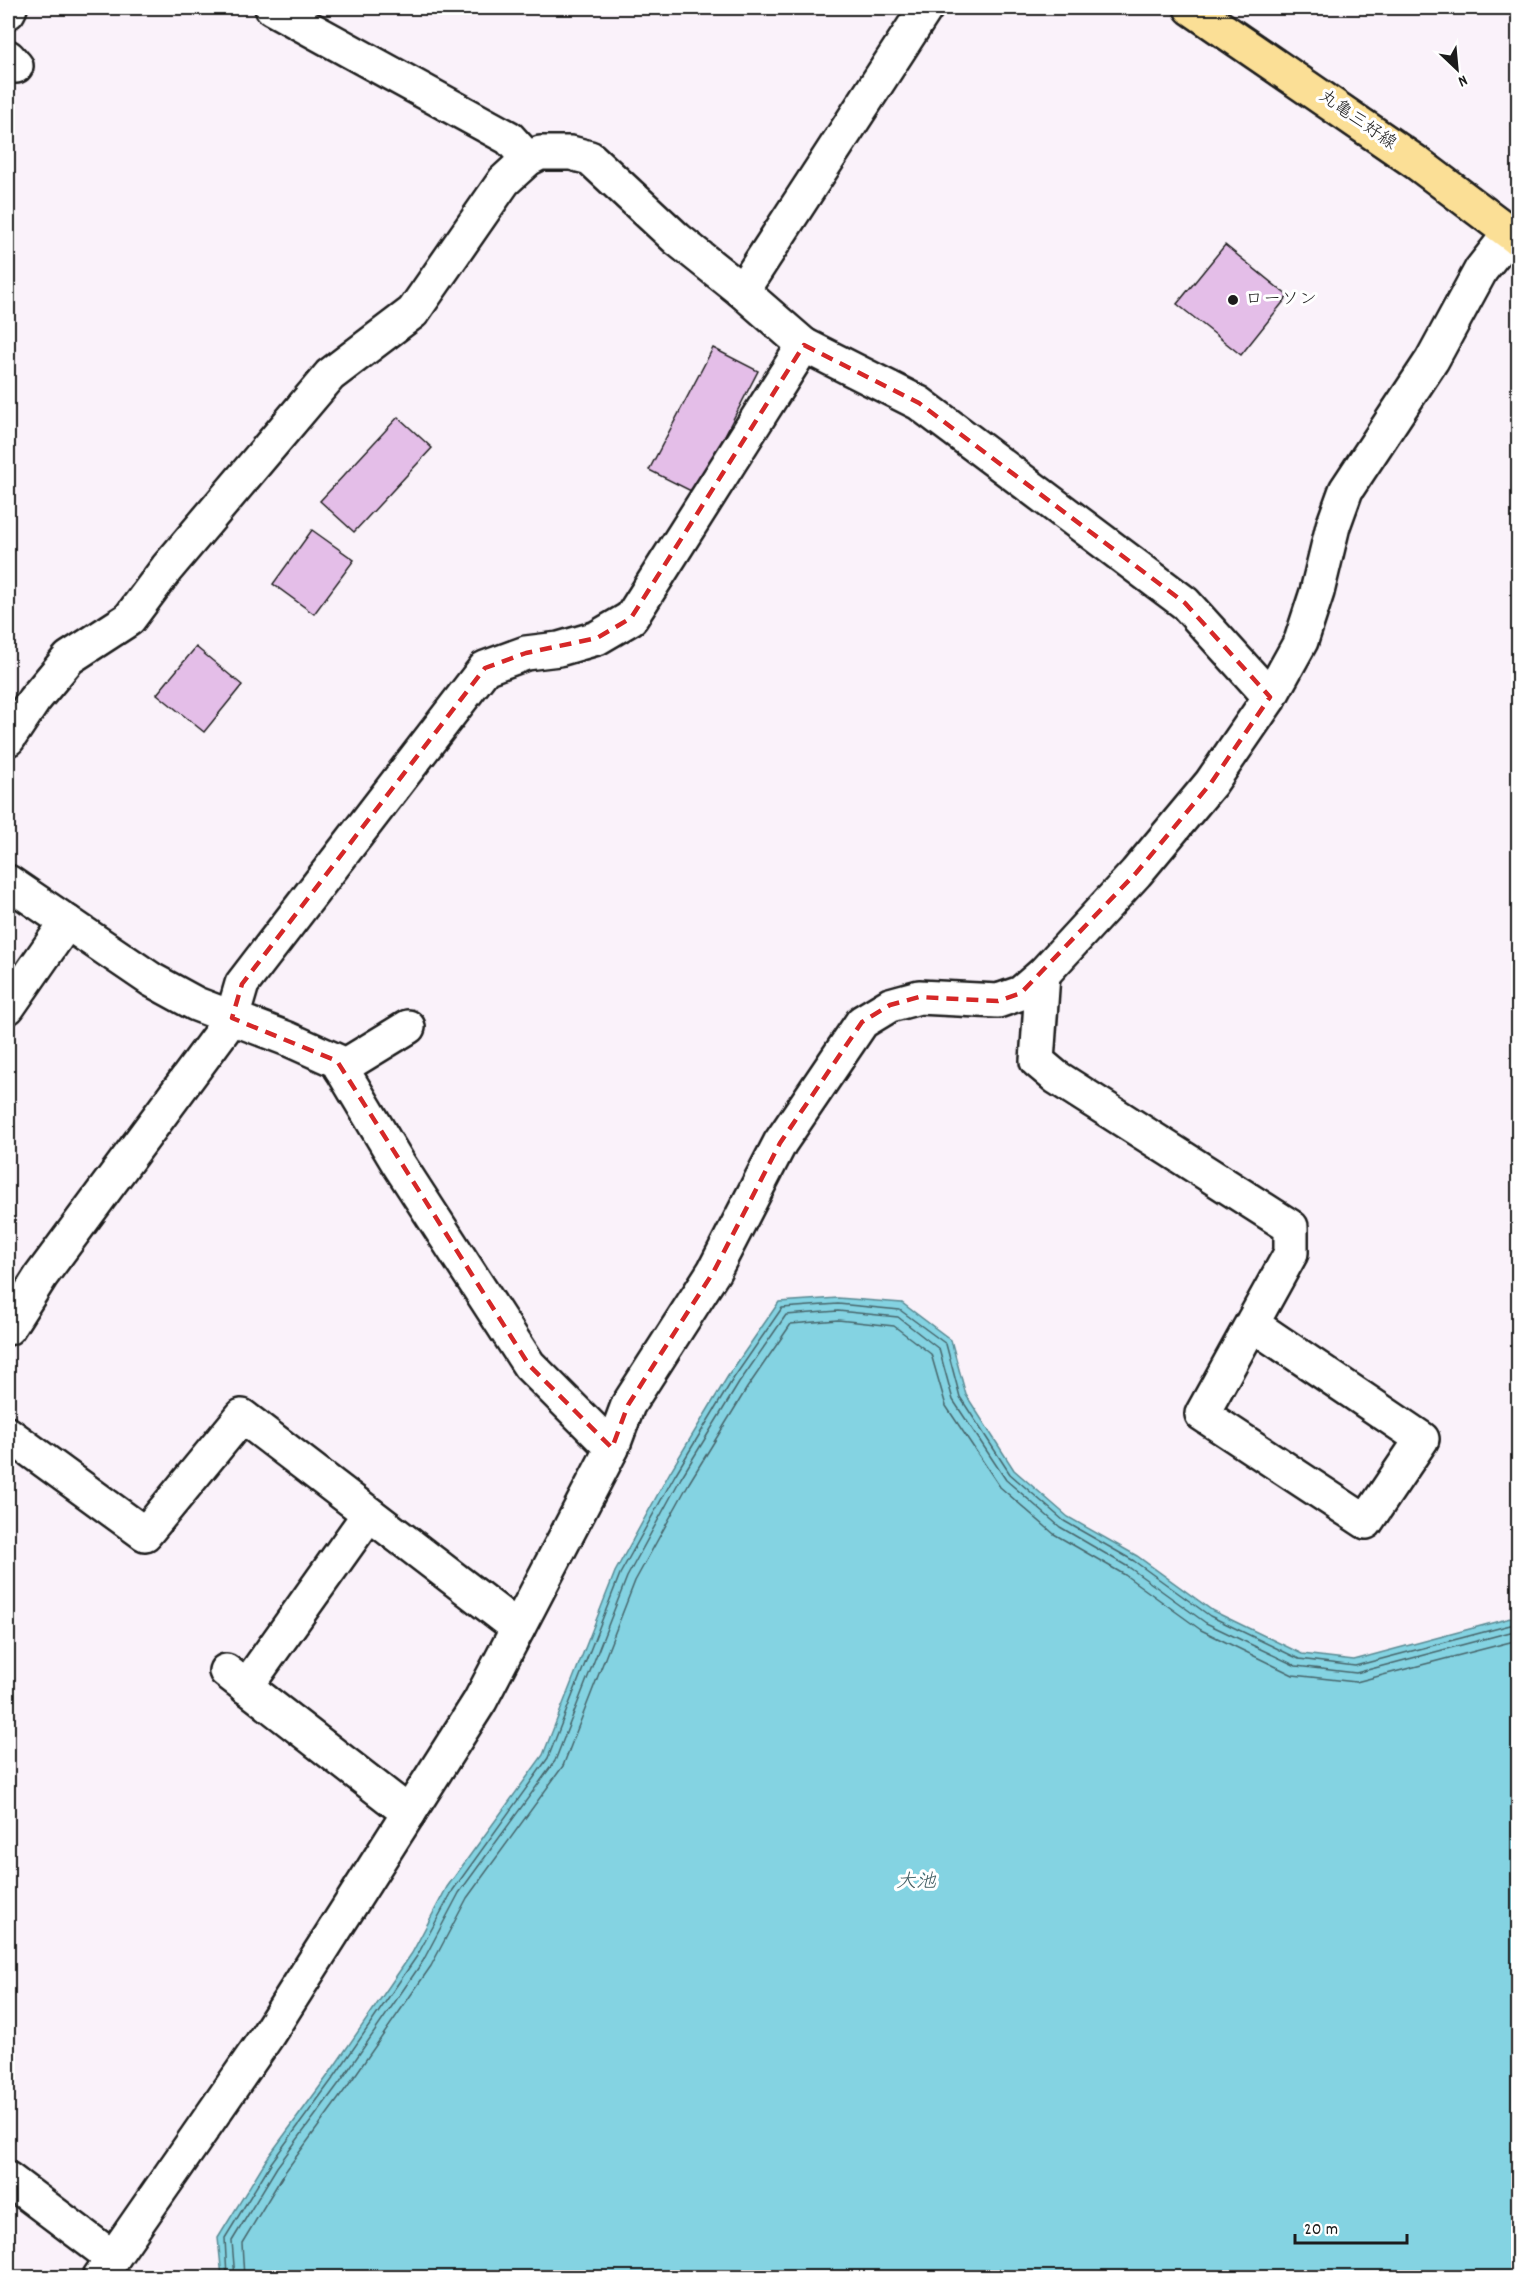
<svg xmlns="http://www.w3.org/2000/svg" width="1526" height="2285" font-family="Dekko,'Klee One',sans-serif">
<style>
.water{fill:#84d3e2;stroke:#5a8a93;stroke-width:1.5}
.lines{fill:none;stroke-linecap:round;stroke-linejoin:round}
.shore{stroke:#46656b;stroke-width:1.5}
.building{fill:#e4bee8;stroke:#1c1c1c;stroke-width:1.5}
.minor-casing{stroke:#1c1c1c;stroke-width:38}
.primary-casing{stroke:#1c1c1c;stroke-width:38}
.minor{stroke:#fff;stroke-width:33}
.primary{stroke:#fbdf96;stroke-width:33}
.marked{fill:none;stroke:#d62828;stroke-width:4.5;stroke-dasharray:12 8;stroke-linejoin:round}
.poi-dot{fill:#1c1c1c;stroke:#fff;stroke-width:2}
.labels{text-anchor:middle;dominant-baseline:central;stroke-width:6;stroke-linejoin:round;paint-order:stroke}
.street-label{font-size:18px;fill:#1c1c1c;stroke:#fff}
.poi-label{font-size:18px;fill:#1c1c1c;stroke:#fff;text-anchor:start}
.water-label{font-size:20px;font-style:italic;fill:#405c61;stroke:#fff}
</style>
<rect width="100%" height="100%" fill="#faf2fa"/>
<filter id="ink" filterUnits="userSpaceOnUse"><feTurbulence type="fractalNoise" baseFrequency=".0167" numOctaves="2"/><feDisplacementMap in="SourceGraphic" scale="12" xChannelSelector="R" yChannelSelector="G"/><feConvolveMatrix kernelMatrix="1 2 1 2 8 2 1 2 1" color-interpolation-filters="sRGB"/></filter>
<g filter="url(#ink)">
<path class="water" d="M 838,1298 L 902,1303 L 951,1340 L 966,1395 L 1014,1470 L 1068,1517 L 1137,1556 L 1213,1611 L 1302,1654 L 1354,1660 L 1518,1616 L 1518,2277 L 222,2277 L 218,2238 L 266,2160 L 329,2074 L 412,1953 L 447,1887 L 543,1755 L 615,1572 L 670,1472 L 728,1376 L 779,1302 Z"/>
<g class="lines">
<g class="shore">
<path d="M 227,2278 L 225,2238 L 271,2163 L 334,2077 L 417,1956 L 453,1890 L 548,1758 L 620,1574 L 675,1475 L 733,1379 L 782,1308 L 838,1304 L 900,1310 L 946,1344 L 960,1397 L 1010,1474 L 1064,1521 L 1134,1561 L 1210,1616 L 1299,1659 L 1355,1666 L 1518,1623"/>
<path d="M 235,2278 L 232,2241 L 277,2167 L 340,2082 L 423,1961 L 459,1893 L 555,1761 L 627,1577 L 681,1478 L 739,1383 L 786,1315 L 838,1311 L 898,1317 L 939,1349 L 953,1400 L 1006,1480 L 1060,1527 L 1130,1568 L 1206,1623 L 1296,1666 L 1356,1673 L 1518,1630"/>
<path d="M 244,2278 L 242,2243 L 285,2172 L 347,2087 L 431,1966 L 467,1898 L 563,1766 L 635,1581 L 689,1483 L 747,1388 L 791,1324 L 838,1320 L 894,1326 L 931,1354 L 946,1406 L 1000,1487 L 1054,1534 L 1125,1575 L 1201,1630 L 1293,1675 L 1356,1682 L 1518,1640"/>
</g>
</g>
<g class="building">
<path d="M 1225,245 L 1288,296 L 1241,355 L 1177,304 Z"/>
<path d="M 713,348 L 758,371 L 695,493 L 649,470 Z"/>
<path d="M 398,417 L 432,448 L 354,532 L 320,501 Z"/>
<path d="M 312,530 L 354,560 L 314,614 L 273,584 Z"/>
<path d="M 196,647 L 242,685 L 204,732 L 157,694 Z"/>
</g>
<g class="lines">
<g class="minor-casing">
<g id="minor">
<path d="M 272,8 L 509,138 L 528,159"/>
<path d="M 8,12 L 10,8"/>
<path d="M 8,57 L 16,66"/>
<path d="M 742,291 L 804,345"/>
<path d="M 8,739 L 34,700 L 69,658 L 129,619 L 167,568 L 330,375 L 413,312 L 504,181 L 528,159 L 540,153 L 571,153 L 590,158 L 677,239 L 742,291 L 926,8"/>
<path d="M 8,882 L 152,980 L 196,1004 L 288,1039 L 337,1061 L 398,1163 L 529,1365 L 612,1448"/>
<path d="M 1043,974 L 1037,1061 L 1056,1077 L 1291,1227 L 1291,1253 L 1202,1414 L 1366,1522 L 1422,1439 L 1252,1324"/>
<path d="M 8,1007 L 67,922"/>
<path d="M 341,1068 L 408,1027"/>
<path d="M 8,1328 L 41,1276 L 232,1018 L 242,984 L 485,668 L 526,653 L 559,649 L 597,638 L 631,618 L 804,345 L 919,403 L 1185,603 L 1270,697"/>
<path d="M 8,1434 L 145,1534 L 242,1416 L 518,1628"/>
<path d="M 226,1671 L 409,1813"/>
<path d="M 246,1687 L 369,1514"/>
<path d="M 8,2179 L 113,2258"/>
<path d="M 99,2278 L 267,2036 L 480,1701 L 612,1448 L 628,1405 L 714,1271 L 780,1143 L 862,1022 L 890,1005 L 919,997 L 998,1001 L 1021,993 L 1043,974 L 1136,873 L 1211,783 L 1270,697 L 1301,641 L 1317,592 L 1333,526 L 1346,490 L 1432,360 L 1481,270 L 1510,233"/>
</g>
</g>
<g class="primary-casing">
<path id="primary" d="M 1191,8 L 1417,163 L 1518,239"/>
</g>
<use href="#minor" class="minor"/>
<use href="#primary" class="primary"/>
</g>
</g>
<path class="marked" d="M 804,345 L 919,403 L 1185,603 L 1270,697 L 1211,783 L 1136,873 L 1021,993 L 998,1001 L 919,997 L 890,1005 L 862,1022 L 780,1143 L 714,1271 L 628,1405 L 612,1448 L 529,1365 L 337,1061 L 232,1018 L 242,984 L 485,668 L 526,653 L 597,638 L 631,618 Z"/>
<circle class="poi-dot" cx="1233" cy="300" r="6"/>
<g class="labels">
<g class="street-label">
<text transform="translate(1357 121) rotate(35)">丸亀三好線</text>
</g>
<g class="poi-label">
<text x="1245" y="300">ローソン</text>
</g>
<g class="water-label">
<text x="916" y="1883">大池</text>
</g>
</g>
<rect width="1526" height="2285" fill="none" stroke="#fff" stroke-width="30"/>
<rect x="15" y="15" width="1496" height="2255" fill="none" stroke="#1c1c1c" stroke-width="2" filter="url(#ink)"/>
<g transform="translate(1457 69) rotate(154)" stroke="#ffffff" stroke-width="4.5" paint-order="stroke">
<path d="M0-4.5L10 22L0 15L-10 22Z" fill="#1c1c1c"/>
<text y="-9" font-size="16" font-weight="bold" text-anchor="middle" fill="#1c1c1c">N</text>
</g>
<path d="M1295 2234v9h112v-9" fill="none" stroke="#1c1c1c" stroke-width="3"/>
<text x="1304" y="2234" font-size="18" fill="#1c1c1c" stroke="#ffffff" stroke-width="4.5" paint-order="stroke">20 m</text>
</svg>
